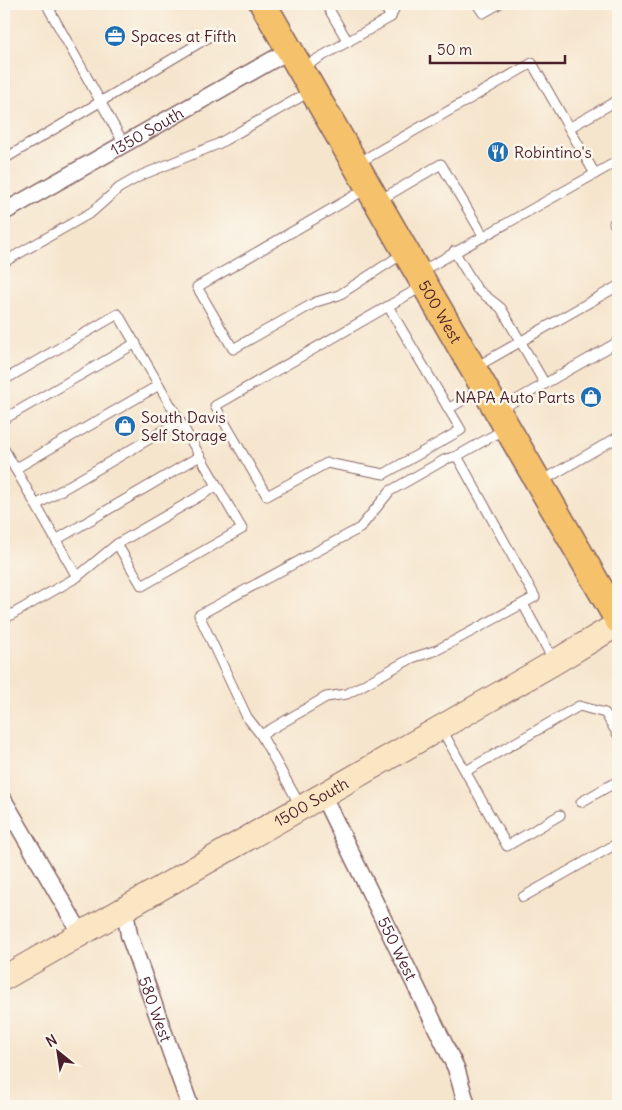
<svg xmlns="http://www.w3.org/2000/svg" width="622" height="1110" font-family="Delius,sans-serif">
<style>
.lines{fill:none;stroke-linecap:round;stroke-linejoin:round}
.lane-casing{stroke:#866464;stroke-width:11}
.street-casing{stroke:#866464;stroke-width:19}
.secondary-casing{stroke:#866464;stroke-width:26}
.primary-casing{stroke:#866464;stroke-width:29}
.lane{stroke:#fff;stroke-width:9}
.street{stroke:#fff;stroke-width:16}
.secondary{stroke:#fbe6c4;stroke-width:24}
.primary{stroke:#f5c16b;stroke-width:26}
.labels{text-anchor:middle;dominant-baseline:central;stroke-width:5;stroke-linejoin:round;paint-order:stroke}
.poi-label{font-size:16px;fill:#4a1f2b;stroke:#fbf7ec;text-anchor:start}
.street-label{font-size:16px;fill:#4a1f2b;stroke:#fbf7ec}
</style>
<rect width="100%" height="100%" fill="#fbf7ec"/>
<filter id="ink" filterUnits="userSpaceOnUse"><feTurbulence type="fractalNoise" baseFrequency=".02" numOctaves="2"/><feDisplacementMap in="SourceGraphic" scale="10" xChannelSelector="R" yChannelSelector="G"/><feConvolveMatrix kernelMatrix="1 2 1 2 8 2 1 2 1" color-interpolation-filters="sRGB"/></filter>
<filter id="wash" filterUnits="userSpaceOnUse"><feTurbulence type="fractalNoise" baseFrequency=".0096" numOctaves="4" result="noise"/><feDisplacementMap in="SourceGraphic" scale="20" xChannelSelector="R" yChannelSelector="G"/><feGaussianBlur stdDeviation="1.12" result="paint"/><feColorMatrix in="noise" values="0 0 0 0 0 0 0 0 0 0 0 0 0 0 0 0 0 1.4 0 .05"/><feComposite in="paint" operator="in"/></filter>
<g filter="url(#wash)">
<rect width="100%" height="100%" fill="#f6e5cd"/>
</g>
<g filter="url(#ink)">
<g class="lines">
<g class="lane-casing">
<g id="lane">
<path d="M 56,4 L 49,9 L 124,144"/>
<path d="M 326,4 L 348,42"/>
<path d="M 383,4 L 391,17"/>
<path d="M 477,4 L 483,13 L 499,4"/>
<path d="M 303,67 L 391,17 L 396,4"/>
<path d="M 569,128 L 618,100"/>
<path d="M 4,159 L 216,33"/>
<path d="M 358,163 L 532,63 L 595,174"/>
<path d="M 366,189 L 197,287 L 233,349 L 316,302 L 339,295 L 404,253"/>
<path d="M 380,200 L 441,164 L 484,237"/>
<path d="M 618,220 L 614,223 L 618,229"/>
<path d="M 454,251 L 477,289 L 501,308 L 545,384"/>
<path d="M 4,262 L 92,212 L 119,188 L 142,175 L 218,144 L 311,91"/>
<path d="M 420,272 L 618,161"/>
<path d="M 388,306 L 461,430 L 384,474 L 327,463 L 267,496 L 215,406 L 423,286"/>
<path d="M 476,367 L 618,286"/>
<path d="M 4,380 L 118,314 L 242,529 L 142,586 L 117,544"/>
<path d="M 448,409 L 482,389"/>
<path d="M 499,410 L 618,342"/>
<path d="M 4,419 L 136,343"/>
<path d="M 4,449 L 77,577"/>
<path d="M 15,469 L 159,385"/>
<path d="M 542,481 L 618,437"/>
<path d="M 36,505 L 180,421"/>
<path d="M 56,540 L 200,456"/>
<path d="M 523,604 L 554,661"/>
<path d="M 4,619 L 77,577 L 117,544 L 217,486"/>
<path d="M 441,728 L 507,846 L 560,815"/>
<path d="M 261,735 L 247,717 L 199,615 L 360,528 L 390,491 L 446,459 L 457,456"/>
<path d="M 466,771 L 579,706 L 605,713 L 618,735"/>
<path d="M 581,802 L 618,781"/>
<path d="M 301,807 L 261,735 L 326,697 L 347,694 L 412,658 L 437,650 L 535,597 L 457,456 L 505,429"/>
<path d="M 523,897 L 618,843"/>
</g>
</g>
<g class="street-casing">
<g id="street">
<path id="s1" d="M 4,212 L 290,50"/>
<path id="s2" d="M 322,794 L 456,1068 L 467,1106"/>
<path d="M 4,801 L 81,934"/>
<path id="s3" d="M 125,910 L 129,935 L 190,1106"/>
</g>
</g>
<g class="secondary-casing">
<g id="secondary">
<path id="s4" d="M 4,978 L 555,662 L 618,624"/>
</g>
</g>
<g class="primary-casing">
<g id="primary">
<path id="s5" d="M 263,4 L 618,620"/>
</g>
</g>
<use href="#lane" class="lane"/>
<use href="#street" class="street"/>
<use href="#secondary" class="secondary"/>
<use href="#primary" class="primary"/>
</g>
</g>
<defs>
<g id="office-disc" transform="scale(1.125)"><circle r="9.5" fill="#1f6fb2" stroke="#fbf7ec"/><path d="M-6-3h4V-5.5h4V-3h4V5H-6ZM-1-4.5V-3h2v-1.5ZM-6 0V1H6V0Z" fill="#fff"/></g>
<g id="restaurant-disc" transform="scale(1.125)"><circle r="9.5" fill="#1f6fb2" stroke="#fbf7ec"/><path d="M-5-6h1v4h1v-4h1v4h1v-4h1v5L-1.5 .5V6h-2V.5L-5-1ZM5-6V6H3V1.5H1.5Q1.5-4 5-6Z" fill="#fff"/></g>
<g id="shop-disc" transform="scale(1.125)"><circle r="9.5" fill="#1f6fb2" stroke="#fbf7ec"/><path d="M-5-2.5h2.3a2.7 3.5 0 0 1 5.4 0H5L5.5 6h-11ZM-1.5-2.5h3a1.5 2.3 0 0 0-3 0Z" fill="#fff"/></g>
</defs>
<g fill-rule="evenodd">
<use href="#office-disc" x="115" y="36"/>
<use href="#restaurant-disc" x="498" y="152"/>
<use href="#shop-disc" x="591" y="397"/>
<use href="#shop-disc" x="125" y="426"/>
</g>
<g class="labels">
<g class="poi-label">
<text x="131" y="36">Spaces at Fifth</text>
<text x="514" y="152">Robintino's</text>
<text x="575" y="397" text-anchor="end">NAPA Auto Parts</text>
<text x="141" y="417">South Davis<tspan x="141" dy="18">Self Storage</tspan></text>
</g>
<g class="street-label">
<text stroke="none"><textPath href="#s1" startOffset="164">1350 South</textPath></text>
<text stroke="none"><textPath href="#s5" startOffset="355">500 West</textPath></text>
<text stroke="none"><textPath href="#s4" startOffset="354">1500 South</textPath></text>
<text stroke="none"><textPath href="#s2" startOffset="172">550 West</textPath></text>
<text stroke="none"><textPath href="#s3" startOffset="104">580 West</textPath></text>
</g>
</g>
<rect width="622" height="1110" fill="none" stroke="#fbf7ec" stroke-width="20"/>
<g transform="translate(58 1052) rotate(330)" stroke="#fbf7ec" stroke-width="4" paint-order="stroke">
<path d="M0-4L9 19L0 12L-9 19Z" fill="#4a1f2b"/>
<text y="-8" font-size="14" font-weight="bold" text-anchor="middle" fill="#4a1f2b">N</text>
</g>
<path d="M430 55v8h135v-8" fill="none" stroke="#4a1f2b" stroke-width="2.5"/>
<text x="437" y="55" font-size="15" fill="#4a1f2b" stroke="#fbf7ec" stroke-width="4" paint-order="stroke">50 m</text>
</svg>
